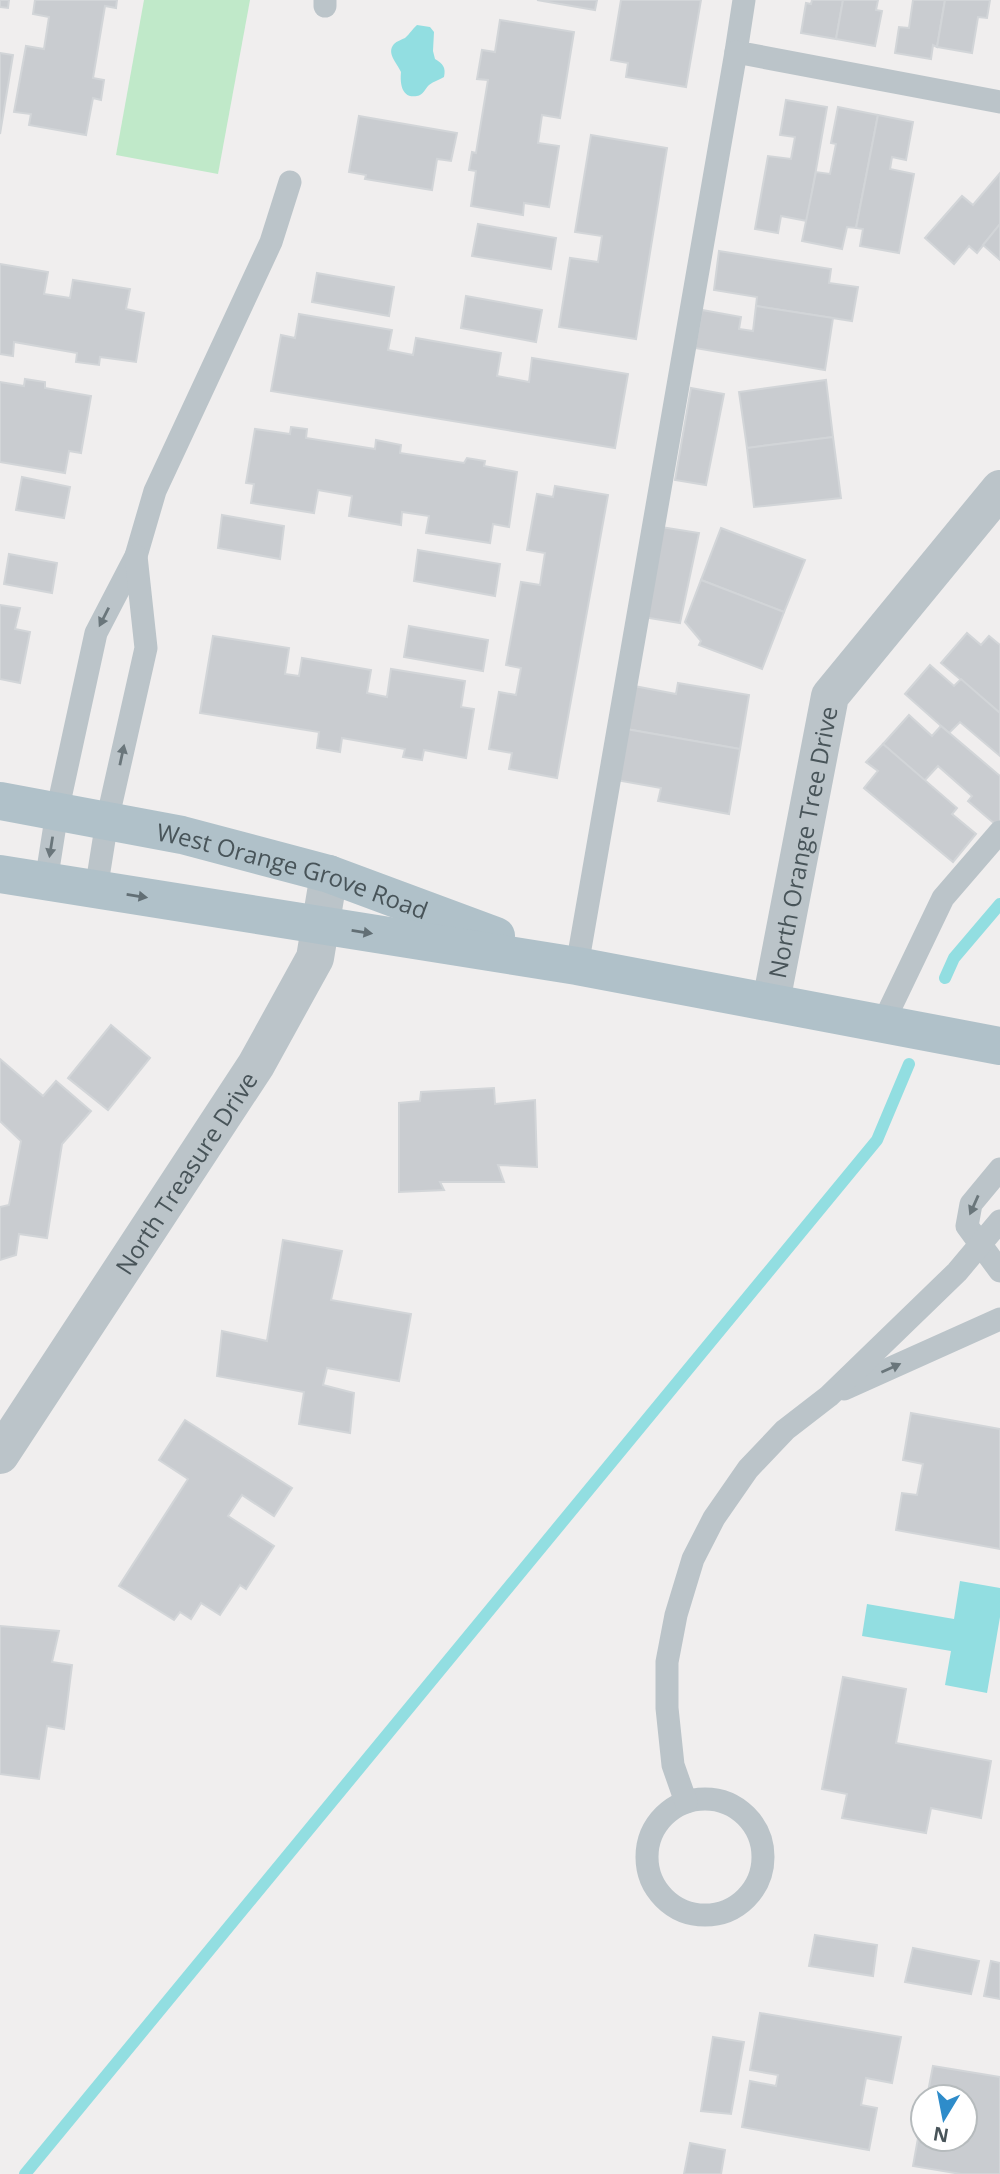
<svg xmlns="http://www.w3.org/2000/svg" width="1000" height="2174" font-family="'Open Sans',sans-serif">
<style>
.green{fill:#c0e9c9}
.water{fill:#92dee1}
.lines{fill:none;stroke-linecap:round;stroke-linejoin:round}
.stream{stroke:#92dee1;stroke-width:12}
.building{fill:#c9ccd0;stroke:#d2d5d8;stroke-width:2}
.lane{stroke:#bbc4c9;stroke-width:23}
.street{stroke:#bbc4c9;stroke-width:38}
.primary{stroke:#b0c1c9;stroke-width:38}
.oneway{fill:#6a767b}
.oneway2{fill:#626f75}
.labels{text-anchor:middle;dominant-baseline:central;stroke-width:5;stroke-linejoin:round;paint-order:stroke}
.street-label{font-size:24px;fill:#485459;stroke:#fff}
</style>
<rect width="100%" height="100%" fill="#f0eeee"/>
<path class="green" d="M 144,0 L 250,0 L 218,174 L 116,155 Z"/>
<g class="water">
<path d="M 417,25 L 430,27 L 434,32 L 433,51 L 435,59 C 443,64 446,67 444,77 C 439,80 434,81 429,85 C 425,89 423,95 417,96 C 401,99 400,82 401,72 C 397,63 386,53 394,44 C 397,41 401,40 405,38 C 410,34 412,29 417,25 Z"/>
<path d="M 960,1581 L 1000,1588 L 1000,1617 L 987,1693 L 945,1685 L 951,1651 L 862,1636 L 867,1604 L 954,1619 Z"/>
</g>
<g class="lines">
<g class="stream">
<path d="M 945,978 L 954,958 L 1000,904"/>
<path d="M 25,2174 L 877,1140 L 909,1064"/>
</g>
</g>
<g class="building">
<path d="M 0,0 L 9,0 L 8,8 L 0,7 Z"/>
<path d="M 35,0 L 117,0 L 116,8 L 105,6 L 93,78 L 104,80 L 101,100 L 93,98 L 86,135 L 29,125 L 31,114 L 14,112 L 26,46 L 44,49 L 49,17 L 33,14 Z"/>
<path d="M 537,0 L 597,0 L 595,10 Z"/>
<path d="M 621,0 L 701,0 L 686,87 L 626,77 L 628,63 L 611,60 Z"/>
<path d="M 812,0 L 843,0 L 836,39 L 801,33 L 806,3 L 811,4 Z"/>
<path d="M 843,0 L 878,0 L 876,10 L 882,11 L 875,46 L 836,39 Z"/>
<path d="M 913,0 L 945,0 L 937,47 L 933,45 L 931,59 L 895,53 L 899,27 L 909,28 Z"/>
<path d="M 945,0 L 990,0 L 987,18 L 978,17 L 972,53 L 937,47 Z"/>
<path d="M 500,20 L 574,32 L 560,118 L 542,115 L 538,143 L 559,146 L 549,207 L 524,203 L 523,215 L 471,206 L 476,171 L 469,170 L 472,152 L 476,153 L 488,80 L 477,79 L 482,50 L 495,52 Z"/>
<path d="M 0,53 L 13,55 L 0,134 Z"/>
<path d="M 786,100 L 827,107 L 807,221 L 781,216 L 778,233 L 755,229 L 768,156 L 791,159 L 795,137 L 780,135 Z"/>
<path d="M 838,107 L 878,115 L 856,228 L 847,227 L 842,249 L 802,241 L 816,172 L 830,174 L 836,144 L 831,143 Z"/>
<path d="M 878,115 L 913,122 L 906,160 L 892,157 L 890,169 L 914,174 L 899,253 L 860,246 L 863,229 L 856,228 Z"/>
<path d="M 359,116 L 457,133 L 451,161 L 437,159 L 432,190 L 365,179 L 366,175 L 349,172 Z"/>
<path d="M 591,135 L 667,148 L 636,339 L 559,327 L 570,258 L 598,262 L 602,236 L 575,232 Z"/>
<path d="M 1000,173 L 1000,224 L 977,253 L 969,246 L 954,264 L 925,238 L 962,196 L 973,205 Z"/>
<path d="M 478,224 L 556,238 L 551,269 L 472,256 Z"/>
<path d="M 1000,224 L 1000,260 L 983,245 Z"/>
<path d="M 719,251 L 831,269 L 829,283 L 858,287 L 852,321 L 756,306 L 757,297 L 714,290 Z"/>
<path d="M 0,264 L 48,272 L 44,294 L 70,298 L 73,280 L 130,289 L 126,309 L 144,313 L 136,362 L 100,357 L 99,365 L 76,362 L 77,353 L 14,342 L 13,356 L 0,354 Z"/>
<path d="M 317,273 L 394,287 L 389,316 L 312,302 Z"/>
<path d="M 466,296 L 542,310 L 536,342 L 461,328 Z"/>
<path d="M 756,306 L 833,318 L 825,370 L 695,348 L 702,310 L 741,317 L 739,329 L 753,331 Z"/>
<path d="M 299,314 L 392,330 L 388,350 L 413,355 L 416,338 L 501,353 L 497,376 L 529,382 L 532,358 L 628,374 L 615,448 L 271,391 L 281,335 L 295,338 Z"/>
<path d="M 25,379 L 45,382 L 45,388 L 91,396 L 81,453 L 69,451 L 65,473 L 0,462 L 0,382 L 24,386 Z"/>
<path d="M 826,380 L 833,437 L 747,448 L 739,392 Z"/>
<path d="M 691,388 L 724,394 L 706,485 L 675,480 Z"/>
<path d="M 291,427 L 307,429 L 306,438 L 375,449 L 376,440 L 401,445 L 400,453 L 464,463 L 467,458 L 485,461 L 484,466 L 517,472 L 509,527 L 493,524 L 490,543 L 426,533 L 429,516 L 402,512 L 401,525 L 349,516 L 352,496 L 318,490 L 314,513 L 251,503 L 254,484 L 246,483 L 255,429 L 290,434 Z"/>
<path d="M 833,437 L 841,498 L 754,507 L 747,448 Z"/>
<path d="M 22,477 L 70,487 L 64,518 L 16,510 Z"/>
<path d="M 555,486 L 608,495 L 557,778 L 509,769 L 512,753 L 489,749 L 499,692 L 516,695 L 521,668 L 506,665 L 521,582 L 540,585 L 545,553 L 527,550 L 537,494 L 553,497 Z"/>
<path d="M 222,515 L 284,526 L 280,559 L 218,548 Z"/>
<path d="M 661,527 L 699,533 L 680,623 L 643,617 Z"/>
<path d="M 721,528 L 805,560 L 784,612 L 701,580 Z"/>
<path d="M 418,550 L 500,564 L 495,596 L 414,581 Z"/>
<path d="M 9,554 L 57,563 L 52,593 L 4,584 Z"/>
<path d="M 701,580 L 784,612 L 762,669 L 699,645 L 701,641 L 685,622 Z"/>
<path d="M 0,605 L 20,608 L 15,629 L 30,632 L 20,683 L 0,679 Z"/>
<path d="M 409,626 L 488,640 L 483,671 L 404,657 Z"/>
<path d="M 967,633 L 981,645 L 989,636 L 1000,645 L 1000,713 L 941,663 Z"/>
<path d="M 213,636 L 289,648 L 285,674 L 299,676 L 302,658 L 371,670 L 367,693 L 387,697 L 391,669 L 465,681 L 461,707 L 474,709 L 466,758 L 424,750 L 422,760 L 403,757 L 405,749 L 342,738 L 340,752 L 317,748 L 319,732 L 200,713 Z"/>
<path d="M 930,665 L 954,686 L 961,679 L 1000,713 L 1000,756 L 960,722 L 949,733 L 905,694 Z"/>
<path d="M 678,683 L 749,695 L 740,749 L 626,729 L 634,686 L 676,694 Z"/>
<path d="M 909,715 L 932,736 L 941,726 L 1000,776 L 1000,821 L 996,825 L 968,801 L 972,796 L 938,766 L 924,781 L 883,744 Z"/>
<path d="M 626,729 L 740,749 L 729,814 L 658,801 L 661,788 L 616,780 Z"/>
<path d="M 883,744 L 957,808 L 952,814 L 976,834 L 953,862 L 864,788 L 878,771 L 866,762 Z"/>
<path d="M 111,1025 L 150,1058 L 108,1110 L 68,1078 Z"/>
<path d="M 0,1059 L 43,1096 L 56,1081 L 91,1111 L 62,1144 L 47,1238 L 19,1234 L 16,1255 L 0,1260 L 0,1207 L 9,1205 L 21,1141 L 0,1121 Z"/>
<path d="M 494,1088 L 495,1104 L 535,1100 L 537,1167 L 498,1165 L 504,1182 L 440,1182 L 444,1190 L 399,1192 L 399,1103 L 420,1101 L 421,1092 Z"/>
<path d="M 283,1240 L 342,1251 L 331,1300 L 411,1314 L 399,1381 L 327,1368 L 323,1385 L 354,1393 L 350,1433 L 299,1424 L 304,1392 L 217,1376 L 222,1331 L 267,1341 Z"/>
<path d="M 911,1413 L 1000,1429 L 1000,1549 L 896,1530 L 902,1493 L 917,1495 L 923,1464 L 903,1460 Z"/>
<path d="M 185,1420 L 292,1488 L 274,1516 L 242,1495 L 228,1516 L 274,1546 L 246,1589 L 240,1585 L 220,1615 L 201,1603 L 191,1619 L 180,1612 L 174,1620 L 119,1586 L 188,1479 L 159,1460 Z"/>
<path d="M 0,1626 L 59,1631 L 52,1662 L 72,1665 L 64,1729 L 47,1726 L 39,1779 L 0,1774 Z"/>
<path d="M 843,1677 L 906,1689 L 896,1743 L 991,1761 L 981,1818 L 931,1808 L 926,1833 L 842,1818 L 847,1794 L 822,1789 Z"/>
<path d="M 815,1935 L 877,1945 L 873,1976 L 809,1966 Z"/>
<path d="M 913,1948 L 979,1961 L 971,1994 L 905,1982 Z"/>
<path d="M 991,1961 L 1000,1963 L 1000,1999 L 984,1996 Z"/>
<path d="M 760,2013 L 901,2037 L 892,2083 L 866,2078 L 861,2105 L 877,2108 L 869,2150 L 742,2127 L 750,2081 L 776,2086 L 778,2075 L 750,2070 Z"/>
<path d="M 713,2037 L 744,2042 L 731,2114 L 701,2111 Z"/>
<path d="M 933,2066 L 1000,2077 L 1000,2174 L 961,2174 L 913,2166 L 920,2127 L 923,2127 L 923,2139 L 965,2139 L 965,2097 L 927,2097 Z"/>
<path d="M 690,2143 L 725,2150 L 721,2174 L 684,2174 Z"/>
</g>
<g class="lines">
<g class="lane">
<path d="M 325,0 L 325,6"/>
<path d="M 744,0 L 736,52 L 1000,102"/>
<path d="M 46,882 L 57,812 L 96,633 L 136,556 L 155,491 L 271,242 L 290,182"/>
<path d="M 96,890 L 107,821 L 146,648 L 136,556"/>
<path d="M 577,966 L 736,52"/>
<path d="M 883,1023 L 943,898 L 1000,832"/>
<path d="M 1000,1169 L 971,1204 L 967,1226 L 1000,1271"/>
<path d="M 844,1389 L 1000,1319"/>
<circle cx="705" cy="1857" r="58"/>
<path d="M 686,1802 L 673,1765 L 667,1708 L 667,1662 L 676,1615 L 693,1559 L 714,1518 L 748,1469 L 785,1430 L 829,1396 L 957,1272 L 1000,1221"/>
</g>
<g class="street">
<path id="s1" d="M 771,1002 L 830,696 L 1000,489"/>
<path id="s2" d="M 0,1455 L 256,1065 L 315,958 L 329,874"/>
</g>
<g class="primary">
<path id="s3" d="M 0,801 L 182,835 L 329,874 L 496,936"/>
<path d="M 0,874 L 577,966 L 1000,1046"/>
</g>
</g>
<defs><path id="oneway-solid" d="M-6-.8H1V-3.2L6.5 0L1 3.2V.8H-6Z" transform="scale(1.75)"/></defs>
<g class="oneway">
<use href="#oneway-solid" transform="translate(104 617) rotate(117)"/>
<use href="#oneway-solid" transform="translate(122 755) rotate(-78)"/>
<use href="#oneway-solid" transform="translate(51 847) rotate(99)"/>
<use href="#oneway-solid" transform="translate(974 1205) rotate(114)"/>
<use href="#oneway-solid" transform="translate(891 1368) rotate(-24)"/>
</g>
<g class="oneway2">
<use href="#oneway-solid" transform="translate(137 896) rotate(9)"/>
<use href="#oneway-solid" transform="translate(362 932) rotate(9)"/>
</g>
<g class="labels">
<g class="street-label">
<text stroke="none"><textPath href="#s1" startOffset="163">North Orange Tree Drive</textPath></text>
<text stroke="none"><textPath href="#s3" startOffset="301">West Orange Grove Road</textPath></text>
<text stroke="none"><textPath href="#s2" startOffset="338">North Treasure Drive</textPath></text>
</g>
</g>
<g transform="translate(944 2118) rotate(190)"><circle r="33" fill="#ffffff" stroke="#b6bbbd" stroke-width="2"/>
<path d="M0-5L12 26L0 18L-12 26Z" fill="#2e8cca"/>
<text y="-10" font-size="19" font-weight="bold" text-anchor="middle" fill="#485459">N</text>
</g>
</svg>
